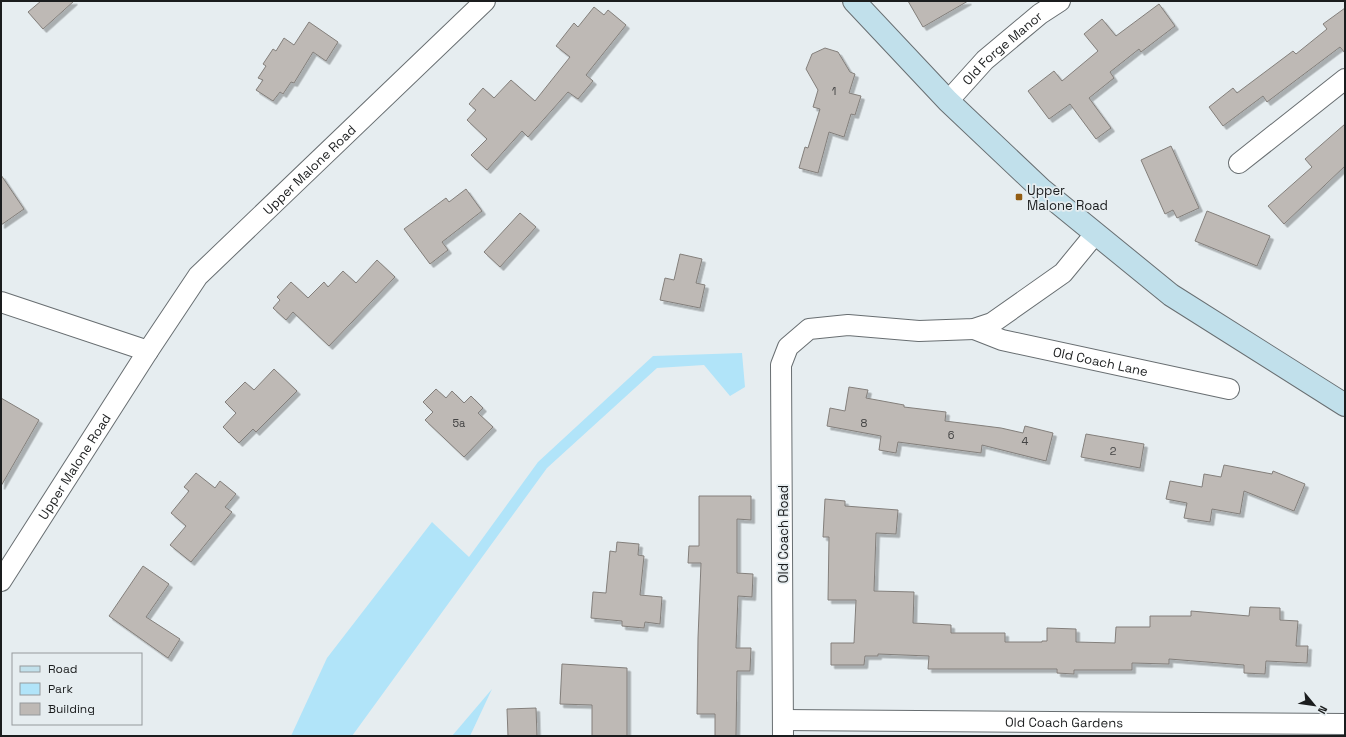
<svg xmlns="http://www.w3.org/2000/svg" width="1346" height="737" font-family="'Space Grotesk',sans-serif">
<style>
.green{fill:#b1e4f9}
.building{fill:#beb9b5;stroke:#837f7b;filter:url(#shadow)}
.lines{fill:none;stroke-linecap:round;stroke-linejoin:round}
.street-casing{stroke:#686e71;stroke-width:22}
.secondary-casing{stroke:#686e71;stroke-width:24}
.street{stroke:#fff;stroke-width:20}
.secondary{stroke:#c1e0eb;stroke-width:22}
.poi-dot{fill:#925c13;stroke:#e6edf0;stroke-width:1.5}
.labels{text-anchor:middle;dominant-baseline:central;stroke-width:3.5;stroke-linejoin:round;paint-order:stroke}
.number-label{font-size:11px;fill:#444}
.street-label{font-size:13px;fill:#1b1d1e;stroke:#e6edf0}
.poi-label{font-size:13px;fill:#1b1d1e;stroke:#e6edf0;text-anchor:start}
</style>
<defs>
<filter id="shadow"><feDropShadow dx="3.5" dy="3.5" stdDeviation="0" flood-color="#0004"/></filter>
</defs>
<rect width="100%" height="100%" fill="#e6edf0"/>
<g class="green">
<path d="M 742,353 L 745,387 L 730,396 L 704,365 L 657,368 L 547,468 L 352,736 L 291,736 L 327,658 L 432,522 L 469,557 L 538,462 L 653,356 Z"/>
<path d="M 492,689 L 470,736 L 452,736 Z"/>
</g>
<g class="building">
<path d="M 41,1 L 74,1 L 43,29 L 28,12 Z"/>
<path d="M 908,1 L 968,1 L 923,27 Z"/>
<path d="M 1159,4 L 1175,26 L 1141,52 L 1139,49 L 1110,72 L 1114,78 L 1089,98 L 1111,128 L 1096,139 L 1070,104 L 1049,119 L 1028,91 L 1054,71 L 1062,81 L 1098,51 L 1084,34 L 1102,19 L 1116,36 Z"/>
<path d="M 594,7 L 604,15 L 608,10 L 626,25 L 586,75 L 593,81 L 578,99 L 568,92 L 528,137 L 522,131 L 487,170 L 471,155 L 487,139 L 467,120 L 476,110 L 469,104 L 483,88 L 494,98 L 511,80 L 535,101 L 570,57 L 556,46 L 574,23 L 578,27 Z"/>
<path d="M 1345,8 L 1345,53 L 1340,47 L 1267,102 L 1263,96 L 1223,126 L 1209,107 L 1233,88 L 1237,93 L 1293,51 L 1296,54 L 1327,29 L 1323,24 Z"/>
<path d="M 309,22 L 338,42 L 326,61 L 313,52 L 294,83 L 291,82 L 283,94 L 280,92 L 273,101 L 256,90 L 263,80 L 258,78 L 266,66 L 263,64 L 273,49 L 276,51 L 284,38 L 294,45 Z"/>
<path d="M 825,48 L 838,52 L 850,72 L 855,74 L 849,93 L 861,96 L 855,115 L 851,114 L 844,137 L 829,132 L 818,173 L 799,168 L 805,147 L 808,148 L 820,109 L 813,107 L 818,90 L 806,69 L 812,54 Z"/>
<path d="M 1345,124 L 1345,166 L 1284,224 L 1268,206 L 1312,167 L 1305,159 Z"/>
<path d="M 1171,146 L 1199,208 L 1177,218 L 1173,210 L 1165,214 L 1141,160 Z"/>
<path d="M 1,175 L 24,209 L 1,225 Z"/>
<path d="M 466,189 L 482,211 L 442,242 L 448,250 L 430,264 L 404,229 L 446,198 L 449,202 Z"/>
<path d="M 1207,211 L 1270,236 L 1257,266 L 1195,241 Z"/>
<path d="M 520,213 L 536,227 L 500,267 L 484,252 Z"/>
<path d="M 680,254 L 702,259 L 696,283 L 705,285 L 700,308 L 660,300 L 665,278 L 674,280 Z"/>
<path d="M 377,260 L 395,277 L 329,346 L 293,312 L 286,320 L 273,308 L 280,300 L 277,297 L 291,282 L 308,298 L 324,282 L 328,287 L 343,271 L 356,283 Z"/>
<path d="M 274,369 L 297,391 L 256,432 L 253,429 L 239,443 L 223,427 L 236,413 L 225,402 L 245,382 L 254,390 Z"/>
<path d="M 849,387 L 868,390 L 866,398 L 904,405 L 904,407 L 946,412 L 945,421 L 1001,428 L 1023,433 L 1025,426 L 1053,433 L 1046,461 L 982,445 L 981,453 L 898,442 L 896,453 L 879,450 L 881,436 L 827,426 L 830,408 L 845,411 Z"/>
<path d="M 436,389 L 446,398 L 452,391 L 464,403 L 471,396 L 483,408 L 478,413 L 493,427 L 464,457 L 425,420 L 433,412 L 423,402 Z"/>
<path d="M 1,398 L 39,420 L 1,486 Z"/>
<path d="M 1086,434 L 1144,444 L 1140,468 L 1081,457 Z"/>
<path d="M 1224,465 L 1272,474 L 1273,471 L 1305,484 L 1294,511 L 1244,491 L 1240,514 L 1212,509 L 1210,522 L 1184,518 L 1187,503 L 1166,499 L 1170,481 L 1202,487 L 1204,474 L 1221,477 Z"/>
<path d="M 196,473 L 215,488 L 220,481 L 236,494 L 225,507 L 232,512 L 191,562 L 170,545 L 186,526 L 171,513 L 189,491 L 184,487 Z"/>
<path d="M 699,496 L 751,496 L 751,520 L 737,519 L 737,573 L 753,574 L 752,597 L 738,596 L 736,648 L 751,648 L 750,671 L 737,671 L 736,736 L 715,736 L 715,714 L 697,714 L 698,638 L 701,563 L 688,563 L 689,546 L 699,546 Z"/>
<path d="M 825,499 L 845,501 L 845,506 L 898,510 L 896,534 L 876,533 L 874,591 L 914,592 L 913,623 L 951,625 L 951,633 L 1005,633 L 1005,642 L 1042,642 L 1042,641 L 1047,641 L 1047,628 L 1076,629 L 1076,642 L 1115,643 L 1116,627 L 1150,627 L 1150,616 L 1191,616 L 1191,611 L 1249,616 L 1250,607 L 1280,608 L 1280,620 L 1298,621 L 1296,646 L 1308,646 L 1307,663 L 1266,661 L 1265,674 L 1244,673 L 1244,665 L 1169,659 L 1169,664 L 1132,663 L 1132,670 L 1074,670 L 1074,674 L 1057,673 L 1057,669 L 928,669 L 929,656 L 878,654 L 878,656 L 865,656 L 864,665 L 831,665 L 831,643 L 854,643 L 856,600 L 828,600 L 829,537 L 823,537 Z"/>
<path d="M 617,542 L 639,544 L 638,555 L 644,556 L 640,595 L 662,597 L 660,624 L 645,622 L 644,628 L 622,626 L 622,621 L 591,618 L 593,592 L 606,593 L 610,551 L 616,552 Z"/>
<path d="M 143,566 L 169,584 L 146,617 L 180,639 L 168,658 L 109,616 Z"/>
<path d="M 562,664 L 627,668 L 627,736 L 592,736 L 592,705 L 560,704 Z"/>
<path d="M 536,708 L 537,736 L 508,736 L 507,709 Z"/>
</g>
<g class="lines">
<g class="street-casing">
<g id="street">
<path id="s1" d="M 948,101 L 985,60 L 1040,14 L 1060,1"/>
<path d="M 1239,163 L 1345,79"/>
<path d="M 1,302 L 148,351"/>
<path id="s2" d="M 974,329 L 1002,340 L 1229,389"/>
<path id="s3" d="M 1,581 L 148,351 L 198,276 L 485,1"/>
<path id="s4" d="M 783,720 L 1345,724"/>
<path d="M 783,736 L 781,365 L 788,347 L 809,329 L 848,325 L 919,331 L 974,329 L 992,323 L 1063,273 L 1095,234"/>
</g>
</g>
<g class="secondary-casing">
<path id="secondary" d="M 854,1 L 948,101 L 1041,189 L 1171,295 L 1345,405"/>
</g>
<use href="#street" class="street"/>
<use href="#secondary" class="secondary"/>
</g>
<rect class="poi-dot" x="1015" y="193" width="8" height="8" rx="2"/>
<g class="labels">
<g class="number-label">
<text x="834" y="91">1</text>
<text x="459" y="423">5a</text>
<text x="864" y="423">8</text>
<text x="951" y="435">6</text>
<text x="1025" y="441">4</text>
<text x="1113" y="451">2</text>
</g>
<g class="street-label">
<text stroke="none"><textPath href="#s1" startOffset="76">Old Forge Manor</textPath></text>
<text stroke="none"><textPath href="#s3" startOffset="517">Upper Malone Road</textPath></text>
<text stroke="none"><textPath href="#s2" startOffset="131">Old Coach Lane</textPath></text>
<text stroke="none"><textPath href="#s3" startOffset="136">Upper Malone Road</textPath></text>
<text transform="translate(783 534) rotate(-90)">Old Coach Road</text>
<text stroke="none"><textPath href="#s4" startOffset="281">Old Coach Gardens</textPath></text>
</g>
<g class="poi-label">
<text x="1027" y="190">Upper<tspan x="1027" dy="15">Malone Road</tspan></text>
</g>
</g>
<rect width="1346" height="737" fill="none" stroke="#1b1d1e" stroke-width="4"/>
<rect x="12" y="653" width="130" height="72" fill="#e6edf0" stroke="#959a9c"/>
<rect x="20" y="666" width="20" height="6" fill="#c1e0eb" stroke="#959a9c"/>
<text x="48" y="673" font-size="12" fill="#1b1d1e">Road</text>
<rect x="20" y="683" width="20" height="12" fill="#b1e4f9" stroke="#959a9c"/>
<text x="48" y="693" font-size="12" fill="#1b1d1e">Park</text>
<rect x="20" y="703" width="20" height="12" fill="#beb9b5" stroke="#959a9c"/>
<text x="48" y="713" font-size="12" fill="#1b1d1e">Building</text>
<g transform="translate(1314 705) rotate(119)" stroke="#e6edf0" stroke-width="3" paint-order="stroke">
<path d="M0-3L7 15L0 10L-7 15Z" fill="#1b1d1e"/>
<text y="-6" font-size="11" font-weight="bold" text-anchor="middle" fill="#1b1d1e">N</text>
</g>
</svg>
